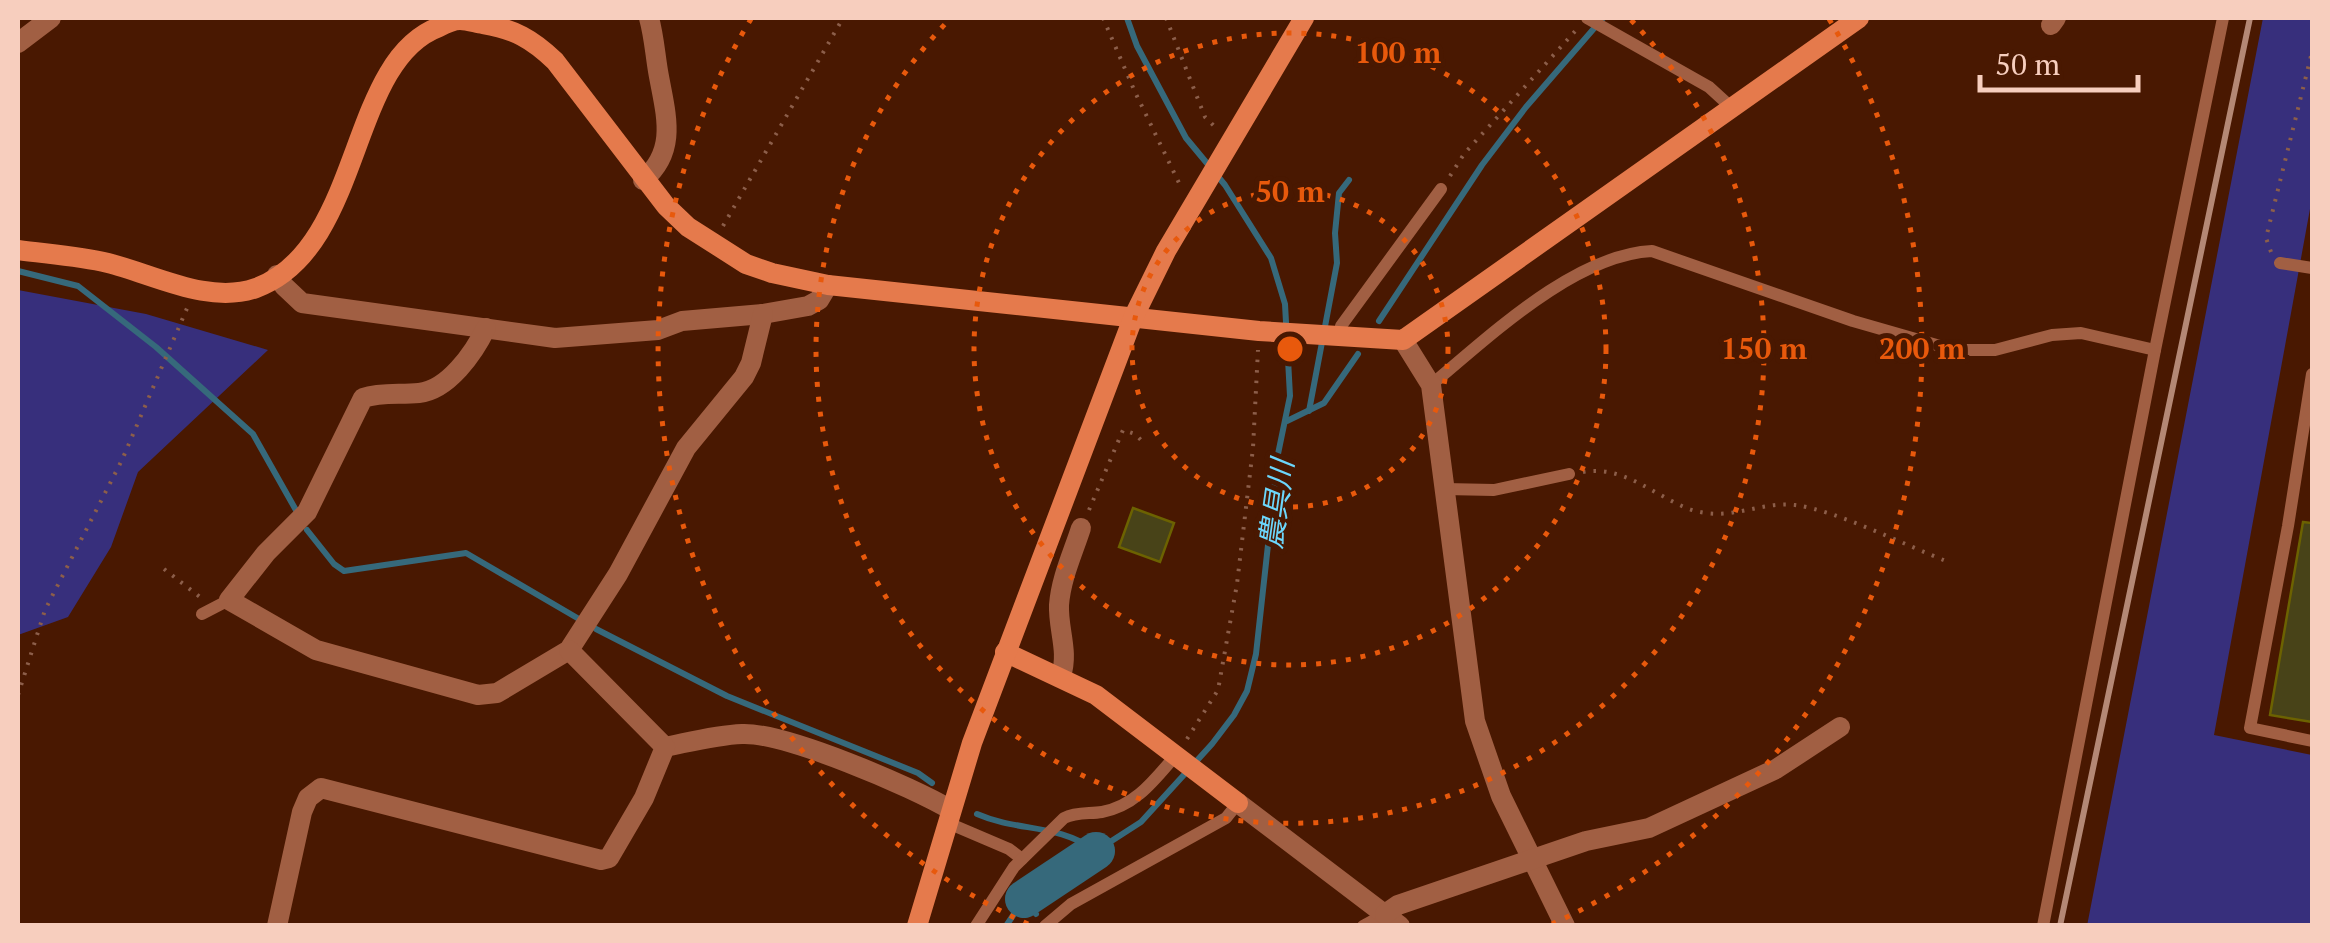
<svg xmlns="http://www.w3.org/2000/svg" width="2330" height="943" font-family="'PT Serif','Noto Sans JP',serif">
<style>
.green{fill:#372f7c}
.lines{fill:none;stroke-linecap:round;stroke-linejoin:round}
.stream{stroke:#36697b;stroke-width:6}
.river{stroke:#36697b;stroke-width:38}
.building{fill:#484318;stroke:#6c6201;stroke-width:2.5}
.path{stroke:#8c5e4a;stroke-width:4;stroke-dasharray:2.5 8;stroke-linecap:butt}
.lane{stroke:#a15f43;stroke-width:12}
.street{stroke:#a15f43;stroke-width:20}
.secondary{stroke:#e57a4c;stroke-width:20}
.rail{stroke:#b48875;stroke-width:6}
.ring{fill:none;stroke:#e8590c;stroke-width:5;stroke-dasharray:5 10}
.labels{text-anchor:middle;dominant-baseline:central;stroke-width:10;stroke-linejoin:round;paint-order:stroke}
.water-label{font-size:30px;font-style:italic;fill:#6cd7fc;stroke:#491801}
.centre{fill:#e8590c;stroke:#491801;stroke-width:5}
.ring-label{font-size:30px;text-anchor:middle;font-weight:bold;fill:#e8590c;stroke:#491801;stroke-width:10;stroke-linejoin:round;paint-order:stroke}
</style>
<rect width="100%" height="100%" fill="#491801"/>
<g class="green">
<path d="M 2263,18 L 2312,18 L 2312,198 L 2214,735 L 2312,755 L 2312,925 L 2087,926 Z"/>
<path d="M 18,290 L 146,314 L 268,350 L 138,472 L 111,547 L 68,617 L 18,635 Z"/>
</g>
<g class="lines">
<g class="stream">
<path d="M 18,271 L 78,286 L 156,347 L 253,434 L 297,512"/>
<path d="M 1379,321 L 1482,165 L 1526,107 L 1603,18"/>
<path d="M 1309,411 L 1337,263 L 1335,233 L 1339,193 L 1349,180"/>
<path d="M 1287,421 L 1324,403 L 1358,354"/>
<path d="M 307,530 L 334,564 L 344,571 L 466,553 L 579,619"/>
<path d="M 596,629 L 727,696 L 918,773 L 932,783"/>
<path d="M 977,814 C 1018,832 1057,823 1096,851 L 1141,822 L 1212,744 L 1234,715 L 1247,691 L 1256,654 L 1278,454 L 1290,396 L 1285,304 L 1271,258 L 1225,185 L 1186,138 L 1137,46 L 1127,18"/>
<path d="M 1006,926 L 1024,899 L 1036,914"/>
</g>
<path class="river" d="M 1024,899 L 1096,851"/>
</g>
<g class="building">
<path d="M 1133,508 L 1174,523 L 1160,562 L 1119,547 Z"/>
<path d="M 2303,522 L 2312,523 L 2312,722 L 2270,715 Z"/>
</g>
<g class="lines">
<g class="path">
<path d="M 1103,18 L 1135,92 L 1181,187"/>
<path d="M 1166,18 L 1205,117 L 1216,128"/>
<path d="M 1450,176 L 1464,154 L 1578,28"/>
<path d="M 723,226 L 843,18"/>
<path d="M 2271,252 L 2266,238 L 2312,52"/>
<path d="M 1583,472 C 1624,465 1653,495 1689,509 C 1729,523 1759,501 1795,505 C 1835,510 1905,545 1946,561"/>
<path d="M 1089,510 L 1123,430 L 1135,434 L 1143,442"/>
<path d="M 164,569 L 200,597"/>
<path d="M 18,695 L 45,610 L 122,460 L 188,306"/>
<path d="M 1187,739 L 1218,690 L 1237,584 L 1253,448 L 1258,350"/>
</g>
<g class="lane">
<path d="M 1587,18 L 1709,87 L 1732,108"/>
<path d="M 2280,263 L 2312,268"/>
<path d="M 1340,336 L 1341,326 L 1441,189"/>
<path d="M 2312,374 L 2288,526 L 2250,728 L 2312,741"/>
<path d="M 1431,385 C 1489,337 1574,255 1652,251 L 1853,321 L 1954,350 L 1995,350 L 2052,335 L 2081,333 L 2155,350"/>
<path d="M 1445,489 L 1494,490 L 1569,474"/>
<path d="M 202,614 L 229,600"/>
<path d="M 948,823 L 1009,849 L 1022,859"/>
<path d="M 976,926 L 1014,867 L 1064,818 C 1076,812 1089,814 1102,812 C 1136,806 1155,779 1176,755"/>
<path d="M 1045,926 L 1071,904 L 1226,818 L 1238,803"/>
<path d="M 1363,926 L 1385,914"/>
<path d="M 2043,926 L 2155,350 L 2223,18"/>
</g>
<g class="street">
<path d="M 2051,25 L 2056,18"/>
<path d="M 18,43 L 51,18"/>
<path d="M 643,180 C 679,150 665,112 658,71 C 655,53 654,36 649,18"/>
<path d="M 277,275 L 284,286 L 302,303 L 555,338 L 658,330 L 682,321 L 763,314 L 808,306 L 819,300 L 828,285"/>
<path d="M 486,328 C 474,353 448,390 419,393 C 400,395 381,392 363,398 L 307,512 L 266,553 L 229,600 L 316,650 L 478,695 L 497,693 L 569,650 L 618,574 L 686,448 L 744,377 L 751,363 L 763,314"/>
<path d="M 1403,340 L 1431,385 L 1475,721 L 1501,796 L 1565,926"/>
<path d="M 1061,676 C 1069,651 1058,630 1059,605 C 1061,578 1073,553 1081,528"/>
<path d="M 665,747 C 690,742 716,735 742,734 C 784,732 913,787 951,810"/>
<path d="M 1238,803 L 1400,926"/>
<path d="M 1385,914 L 1398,905 L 1586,841 L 1649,828 L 1776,769 L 1840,727"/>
<path d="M 277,926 L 302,812 L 308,798 L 321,788 L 601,860 L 609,858 L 644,798 L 665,747 L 569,650"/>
</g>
<g class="secondary">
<path d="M 18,250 C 47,254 79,256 108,263 C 153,274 209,305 256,288 C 364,248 347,61 439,27 C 445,24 453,20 460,20 C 467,20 476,23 483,24 C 514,29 532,39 555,61 L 666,206 L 688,227 L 746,264 L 772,273 L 828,285 L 1259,331 L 1403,340 L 1859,18"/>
<path d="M 1005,652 L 1096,695 L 1238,803"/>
<path d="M 917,926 L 972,743 L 1133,318 L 1166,251 L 1304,18"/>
</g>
<path class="rail" d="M 2060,926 L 2250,18"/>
</g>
<g class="ring">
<circle cx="1290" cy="349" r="158"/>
<circle cx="1290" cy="349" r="316"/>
<path d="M1631 20A474 474 0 1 1 949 20"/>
<path d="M1028 924A632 632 0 0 1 751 19M1829 19A632 632 0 0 1 1552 924"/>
</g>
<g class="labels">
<g class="water-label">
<text transform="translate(1276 504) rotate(-82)">農具川</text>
</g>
</g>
<circle cx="1290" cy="349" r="15" class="centre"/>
<g class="ring-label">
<text x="1398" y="63">100 m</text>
<text x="1290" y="202">50 m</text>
<text x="1764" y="359">150 m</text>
<text x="1922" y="359">200 m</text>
</g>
<rect width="2330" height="943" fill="none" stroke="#f7cebe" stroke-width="40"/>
<path d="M1980 75v15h158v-15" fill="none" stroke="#f7cebe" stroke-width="5"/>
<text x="1995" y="75" font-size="30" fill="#f7cebe" stroke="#491801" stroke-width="8" paint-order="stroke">50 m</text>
</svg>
